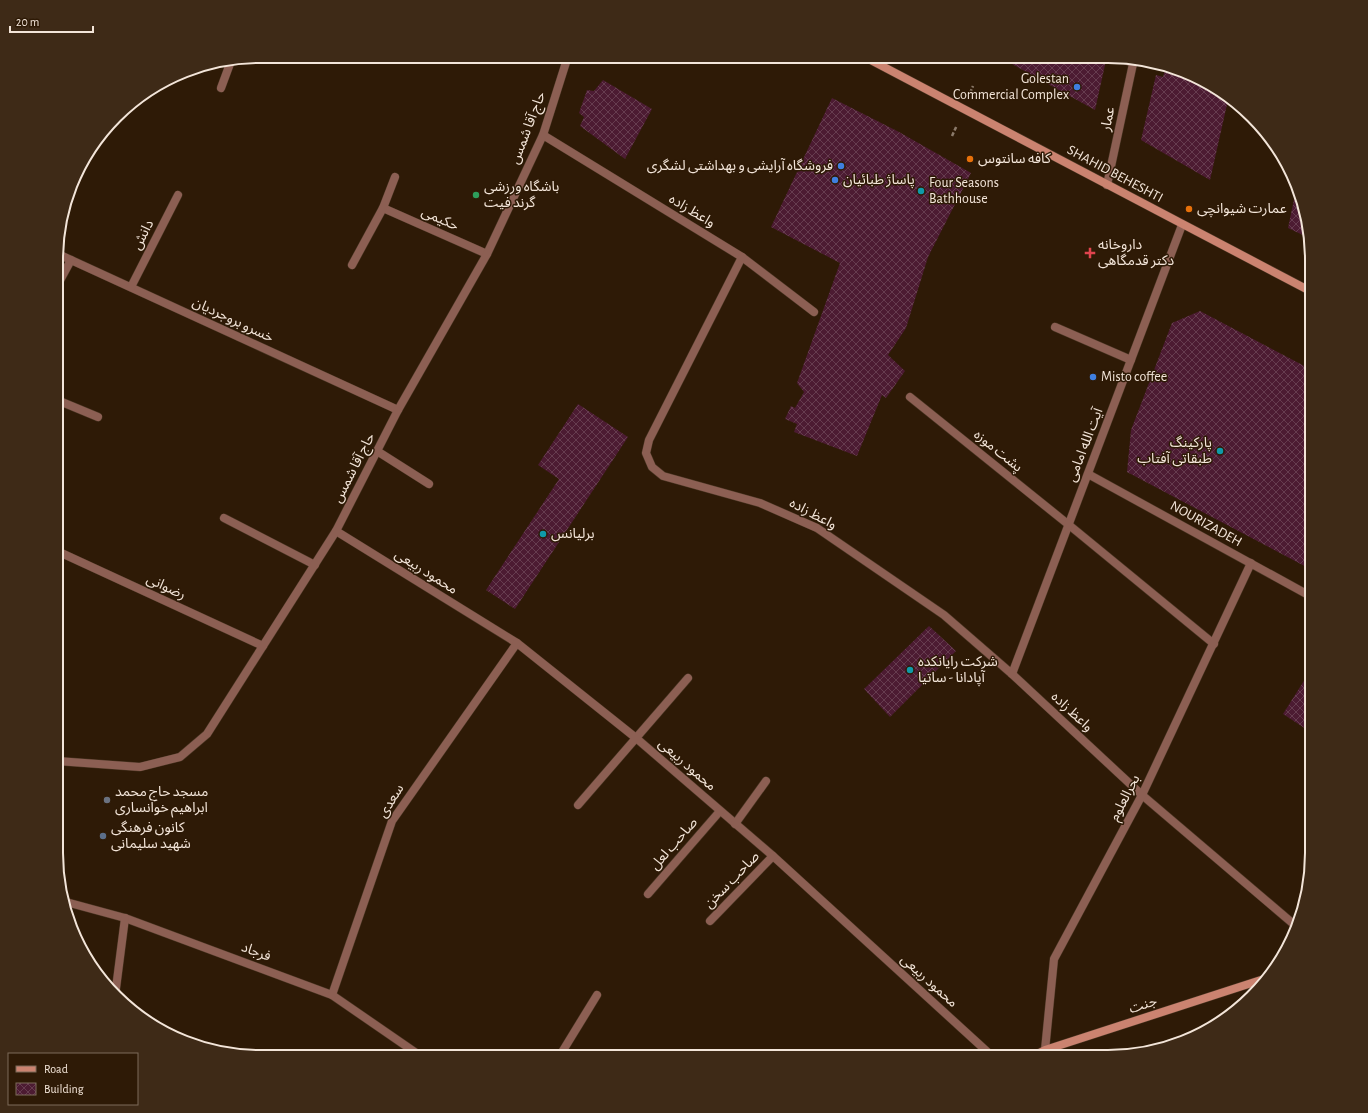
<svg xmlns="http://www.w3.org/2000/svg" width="1368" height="1113" font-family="'Alegreya Sans','Noto Sans Arabic',sans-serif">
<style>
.building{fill:url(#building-cross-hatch)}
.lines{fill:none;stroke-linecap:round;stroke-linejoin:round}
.lane-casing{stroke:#4a3624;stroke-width:9}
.street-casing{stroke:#4a3624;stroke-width:9}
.secondary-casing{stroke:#4a3624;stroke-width:9}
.path{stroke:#8b7a6a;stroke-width:2.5;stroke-dasharray:4 2;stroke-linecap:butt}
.lane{stroke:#8c5f53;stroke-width:8}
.street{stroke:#8c5f53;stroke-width:8}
.secondary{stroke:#cb8370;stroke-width:8}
.shop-dot{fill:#3f7fe0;stroke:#2e1a06;stroke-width:1.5}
.food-dot{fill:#e8710a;stroke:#2e1a06;stroke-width:1.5}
.culture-dot{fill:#0f9aa8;stroke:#2e1a06;stroke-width:1.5}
.leisure-dot{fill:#2e9e5b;stroke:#2e1a06;stroke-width:1.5}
.health-dot{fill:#e0444e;stroke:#2e1a06;stroke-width:1.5}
.worship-dot{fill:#6b7280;stroke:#2e1a06;stroke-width:1.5}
.service-dot{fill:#5c6f8a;stroke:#2e1a06;stroke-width:1.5}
.labels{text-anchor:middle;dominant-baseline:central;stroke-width:3;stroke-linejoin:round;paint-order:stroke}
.poi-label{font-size:14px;fill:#f3e5d9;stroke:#2e1a06;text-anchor:start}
.street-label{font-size:14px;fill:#f3e5d9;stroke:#2e1a06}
.rim{fill:none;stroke:#f3e5d9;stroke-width:2}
</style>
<defs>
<pattern id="building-cross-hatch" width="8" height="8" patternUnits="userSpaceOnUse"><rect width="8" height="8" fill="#4c1b32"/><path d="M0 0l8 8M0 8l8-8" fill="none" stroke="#663c4f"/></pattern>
</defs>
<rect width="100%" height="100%" fill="#2e1a06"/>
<g class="building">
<path d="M 997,56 L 1107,56 L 1095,110 L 1003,59 Z"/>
<path d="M 1166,67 L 1186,72 L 1228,100 L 1210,180 L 1141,140 L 1156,75 L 1163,77 Z"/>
<path d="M 603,80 L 652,109 L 625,159 L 580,126 L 584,117 L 579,113 L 587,90 L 594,91 Z"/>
<path d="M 832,98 L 899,132 L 971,173 L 928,257 L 906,328 L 888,355 L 905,371 L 886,398 L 882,395 L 857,456 L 794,432 L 797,424 L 785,419 L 791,406 L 795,408 L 804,392 L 797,383 L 840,263 L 771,227 Z"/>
<path d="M 1297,185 L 1302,212 L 1307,237 L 1288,228 Z"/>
<path d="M 1200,311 L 1312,370 L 1312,570 L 1127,472 L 1131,430 L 1172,323 Z"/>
<path d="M 578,404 L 628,437 L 515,609 L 486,590 L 559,479 L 538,465 Z"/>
<path d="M 929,626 L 956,651 L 890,717 L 864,689 Z"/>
<path d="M 1312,668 L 1312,733 L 1283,714 Z"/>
</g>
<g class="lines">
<g class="lane-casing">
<g id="lane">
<path d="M 1115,56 L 1133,63"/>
<path d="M 1055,327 L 1131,360"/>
</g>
</g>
<g class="street-casing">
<g id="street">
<path d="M 221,88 L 231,61"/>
<path d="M 543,135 L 742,257 L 649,440 L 646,453 L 652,467 L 663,476 L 760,503 L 817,528 L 944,615 L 1012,674 L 1142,795 L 1297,927"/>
<path d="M 1107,185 L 1134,59"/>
<path d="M 383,208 L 487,254"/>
<path d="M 58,254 L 398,410"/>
<path d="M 742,257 L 814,312"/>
<path d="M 352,265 L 383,208 L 395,177"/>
<path d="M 58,284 L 71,260"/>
<path d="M 131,287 L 178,195"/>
<path d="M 910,397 L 1069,525 L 1214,644"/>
<path d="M 57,400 L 98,417"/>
<path d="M 377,451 L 429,484"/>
<path d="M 1088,474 L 1312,597"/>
<path d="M 224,518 L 315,565"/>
<path d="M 336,531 L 517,643 L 636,738 L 773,856 L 993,1057"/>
<path d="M 57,551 L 263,646"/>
<path d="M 1012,674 L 1182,225"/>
<path d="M 57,761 L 140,767 L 180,757 L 207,734 L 336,531 L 398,410 L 487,254 L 543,135 L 568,56"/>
<path d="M 578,805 L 688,678"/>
<path d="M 735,824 L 766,781"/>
<path d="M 648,894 L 720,811"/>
<path d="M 66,902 L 125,918 L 332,995 L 422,1057"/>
<path d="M 710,921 L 773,856"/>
<path d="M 332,995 L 392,821 L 517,643"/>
<path d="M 115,996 L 125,918"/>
<path d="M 1045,1050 L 1054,959 L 1142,795 L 1251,563"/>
<path d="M 559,1057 L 597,995"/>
</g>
</g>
<g class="secondary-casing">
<g id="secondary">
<path d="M 863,56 L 1312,292"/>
<path d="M 1031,1057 L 1045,1050 L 1264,979"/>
</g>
</g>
<g class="path">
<path d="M 970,93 L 973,86"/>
<path d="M 952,136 L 957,125"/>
</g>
<use href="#lane" class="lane"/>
<use href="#street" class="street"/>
<use href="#secondary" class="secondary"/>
</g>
<g class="shop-dot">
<circle cx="1077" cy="87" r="4"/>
<circle cx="841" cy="166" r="4"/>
<circle cx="835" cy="180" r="4"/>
<circle cx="1093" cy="377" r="4"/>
</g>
<g class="food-dot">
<circle cx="970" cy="159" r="4"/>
<circle cx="1189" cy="209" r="4"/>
</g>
<g class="culture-dot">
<circle cx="921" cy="191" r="4"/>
<circle cx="1220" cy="451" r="4"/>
<circle cx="543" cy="534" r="4"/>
<circle cx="910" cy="670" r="4"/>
</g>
<circle class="leisure-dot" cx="476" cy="195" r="4"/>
<path class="health-dot" d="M1088 247h4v4h4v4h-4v4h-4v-4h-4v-4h4z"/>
<circle class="worship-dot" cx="107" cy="800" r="4"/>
<circle class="service-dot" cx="103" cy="836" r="4"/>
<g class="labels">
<g class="poi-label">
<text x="1069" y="79" text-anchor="end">Golestan<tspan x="1069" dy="16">Commercial Complex</tspan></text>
<text x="978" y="159">کافه سانتوس</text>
<text x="833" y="166" text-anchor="end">فروشگاه آرایشی و بهداشتی لشگری</text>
<text x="843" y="180">پاساژ طبائیان</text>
<text x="929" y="183">Four Seasons<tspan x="929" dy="16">Bathhouse</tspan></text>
<text x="484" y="187">باشگاه ورزشی<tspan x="484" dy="16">گرند فیت</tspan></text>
<text x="1197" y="209">عمارت شیوانچی</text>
<text x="1098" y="245">داروخانه<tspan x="1098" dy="16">دکتر قدمگاهی</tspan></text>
<text x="1101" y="377">Misto coffee</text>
<text x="1212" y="443" text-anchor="end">پارکینگ<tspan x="1212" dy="16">طبقاتی آفتاب</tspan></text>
<text x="551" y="534">برلیانس</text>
<text x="918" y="662">شرکت رایانکده<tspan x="918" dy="16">آپادانا - ساتیا</tspan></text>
<text x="115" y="792">مسجد حاج محمد<tspan x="115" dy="16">ابراهیم خوانساری</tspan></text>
<text x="111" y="828">کانون فرهنگی<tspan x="111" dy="16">شهید سلیمانی</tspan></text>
</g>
<g class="street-label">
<text transform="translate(1108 119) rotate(-78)">عمار</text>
<text transform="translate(528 128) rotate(-69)">حاج آقا شمس</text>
<text transform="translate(1115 174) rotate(28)">SHAHID BEHESHTI</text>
<text transform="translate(692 211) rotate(31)">واعظ زاده</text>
<text transform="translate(440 219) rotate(24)">حکیمی</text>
<text transform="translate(143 235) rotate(-63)">دانش</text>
<text transform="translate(233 320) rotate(25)">خسرو بروجردیان</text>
<text transform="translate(1085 445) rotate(-69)">آیت الله امامی</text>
<text transform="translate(998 451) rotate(39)">پشت موزه</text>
<text transform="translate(354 468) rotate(-63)">حاج آقا شمس</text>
<text transform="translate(813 514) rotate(28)">واعظ زاده</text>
<text transform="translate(1206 524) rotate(29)">NOURIZADEH</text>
<text transform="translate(426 572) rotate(32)">محمود ربیعی</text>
<text transform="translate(166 587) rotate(25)">رضوانی</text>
<text transform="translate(1072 712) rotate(43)">واعظ زاده</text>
<text transform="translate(687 765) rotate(41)">محمود ربیعی</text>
<text transform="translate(1125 798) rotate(-63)">بحرالعلوم</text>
<text transform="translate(391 801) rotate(-58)">سعدی</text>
<text transform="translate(674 844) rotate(-49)">صاحب لعل</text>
<text transform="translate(732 880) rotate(-46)">صاحب سخن</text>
<text transform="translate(256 952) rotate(20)">فرجاد</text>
<text transform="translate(929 981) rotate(42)">محمود ربیعی</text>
<text transform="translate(1143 1005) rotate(-18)">جنت</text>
</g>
</g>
<path d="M0 0H1368V1113H0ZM260 63H1108A197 197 0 0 1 1305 260V853A197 197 0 0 1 1108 1050H260A197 197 0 0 1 63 853V260A197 197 0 0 1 260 63Z" fill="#3e2a17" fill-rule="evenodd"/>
<path class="rim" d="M260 63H1108A197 197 0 0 1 1305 260V853A197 197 0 0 1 1108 1050H260A197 197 0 0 1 63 853V260A197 197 0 0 1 260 63Z"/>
<rect x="8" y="1053" width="130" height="52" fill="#2e1a06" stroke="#7d6b5a"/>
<rect x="16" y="1066" width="20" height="6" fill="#cb8370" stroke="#7d6b5a"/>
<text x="44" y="1073" font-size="12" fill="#f3e5d9">Road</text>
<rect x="16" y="1083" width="20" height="12" fill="url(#building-cross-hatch)" stroke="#7d6b5a"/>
<text x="44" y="1093" font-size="12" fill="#f3e5d9">Building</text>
<path d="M10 26v6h83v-6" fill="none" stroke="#f3e5d9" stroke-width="2"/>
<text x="16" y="26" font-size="12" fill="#f3e5d9" stroke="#2e1a06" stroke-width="3" paint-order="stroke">20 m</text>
</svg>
